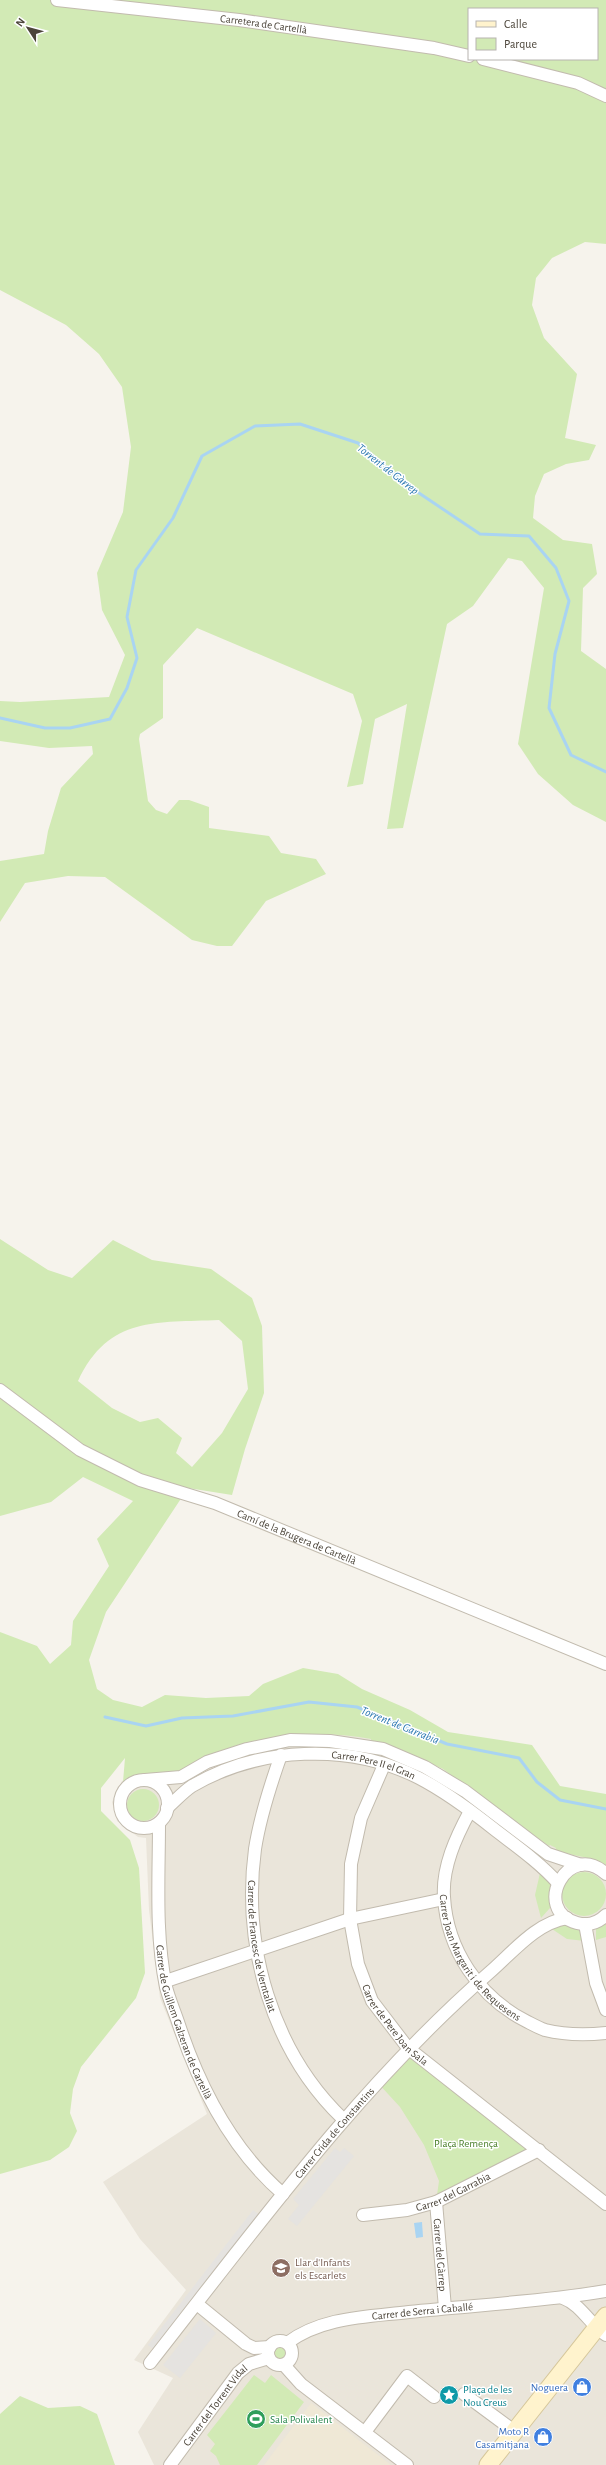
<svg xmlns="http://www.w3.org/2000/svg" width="606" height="2465" font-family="'Alegreya Sans',sans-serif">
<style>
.residential{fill:#eae5da}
.education{fill:#efe8d6}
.green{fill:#d2eab5;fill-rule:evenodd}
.parking{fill:#e5e3e0}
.water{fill:#a9d4f2}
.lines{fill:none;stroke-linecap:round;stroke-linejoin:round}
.stream{stroke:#a9d4f2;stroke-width:3}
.street-casing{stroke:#c2bbae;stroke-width:14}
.secondary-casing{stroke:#d6c79b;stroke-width:19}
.street{stroke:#fff;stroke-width:12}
.secondary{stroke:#fff3cd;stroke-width:17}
.labels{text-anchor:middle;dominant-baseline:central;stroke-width:3;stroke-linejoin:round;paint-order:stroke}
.street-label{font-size:11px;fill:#4b4439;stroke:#fff}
.park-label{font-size:11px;fill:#4a7f2a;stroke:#fff}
.education-label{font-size:11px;fill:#785e54;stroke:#fff;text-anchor:start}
.shop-label{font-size:11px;fill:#366cbe;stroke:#fff;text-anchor:end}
.culture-label{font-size:11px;fill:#0d838f;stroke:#fff;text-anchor:start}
.leisure-label{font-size:11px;fill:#27864d;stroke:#fff;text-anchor:start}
.water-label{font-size:12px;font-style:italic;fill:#2e7ab2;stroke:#fff}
</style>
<rect width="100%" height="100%" fill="#f6f3ec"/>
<path class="residential" d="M 309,1727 L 373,1739 L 459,1776 L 606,1858 L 606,2465 L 154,2465 L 138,2432 L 173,2378 L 134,2360 L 186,2290 L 140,2239 L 103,2182 L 207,2114 L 160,1998 L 149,1910 L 146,1838 L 138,1837 L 117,1821 L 112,1802 L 122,1781 L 142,1772 L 254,1736 Z"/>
<path class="education" d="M 311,2403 L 356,2438 L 391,2465 L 264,2465 Z"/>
<g class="green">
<path d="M 0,0 L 606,0 L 606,244 L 585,242 L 552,258 L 536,278 L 532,305 L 544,338 L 577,374 L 565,438 L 596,445 L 589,460 L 566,464 L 544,474 L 535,496 L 533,518 L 563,540 L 592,544 L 597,574 L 583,588 L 581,651 L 606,669 L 606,822 L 573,805 L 538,774 L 518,744 L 544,588 L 522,561 L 508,558 L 473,606 L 447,624 L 403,828 L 387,829 L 407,704 L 375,719 L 363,784 L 347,787 L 362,721 L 353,694 L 197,628 L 163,665 L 163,718 L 140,734 L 139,739 L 148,801 L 156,810 L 167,814 L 179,800 L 189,800 L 209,807 L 209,828 L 269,836 L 281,853 L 316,859 L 326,874 L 266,901 L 232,946 L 217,946 L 192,940 L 105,877 L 68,876 L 25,883 L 0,922 L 0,861 L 44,854 L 48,831 L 61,788 L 93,754 L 92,746 L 49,748 L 0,741 L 0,701 L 20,702 L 109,697 L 125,655 L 102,610 L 97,573 L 123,512 L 131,447 L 122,387 L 99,354 L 66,325 L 0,290 ZM 469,9 L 597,9 L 597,59 L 469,59 Z"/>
<path d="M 0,1239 L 48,1270 L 72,1278 L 113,1240 L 152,1260 L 211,1269 L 252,1298 L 262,1326 L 264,1393 L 245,1449 L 232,1495 L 188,1488 L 106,1612 L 89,1660 L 97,1689 L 113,1700 L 142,1707 L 165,1695 L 206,1698 L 249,1696 L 263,1684 L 303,1668 L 338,1674 L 362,1689 L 410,1710 L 448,1732 L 532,1745 L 560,1786 L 606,1794 L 606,1865 C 594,1857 571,1856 555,1850 L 556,1848 L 550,1845 L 549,1846 L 443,1769 L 413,1755 L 371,1741 L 371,1739 C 326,1730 265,1734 220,1751 C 204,1757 189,1768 173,1773 C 156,1777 137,1771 123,1782 L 125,1758 L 101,1788 L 101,1811 L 130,1840 L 139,1868 L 145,1973 L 136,1998 L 81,2067 L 73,2089 L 70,2113 L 77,2131 L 69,2147 L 50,2160 L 0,2174 L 0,1632 L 37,1646 L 50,1664 L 71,1645 L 73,1621 L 109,1566 L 97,1539 L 133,1501 L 83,1477 L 51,1502 L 0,1516 ZM 219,1320 L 242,1341 L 248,1389 L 222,1433 L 192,1467 L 176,1453 L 182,1438 L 158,1418 L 140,1422 L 112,1408 L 78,1381 C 109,1315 157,1323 219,1320 Z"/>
<circle cx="143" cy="1805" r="16"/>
<circle cx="584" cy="1894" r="22"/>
<path d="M 540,1873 L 550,1881 L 550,1908 L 541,1918 L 535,1895 Z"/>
<path d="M 562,1923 L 581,1931 L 585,1941 L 567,1939 L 549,1927 Z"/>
<path d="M 606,1924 L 606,1937 L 596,1940 L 596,1929 Z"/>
<path d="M 408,2048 L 539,2150 L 436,2202 L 439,2181 L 424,2145 L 400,2107 L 377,2082 Z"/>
<circle cx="280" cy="2354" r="8"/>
<path d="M 254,2375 L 265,2383 L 271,2375 L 304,2402 L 257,2465 L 220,2465 L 216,2456 L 210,2451 L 215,2444 L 207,2435 Z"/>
<path d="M 20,2396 L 48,2408 L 80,2406 L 97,2414 L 115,2465 L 0,2465 L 0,2414 Z"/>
</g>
<g class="parking">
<path d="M 335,2148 L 340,2152 L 344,2148 L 354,2156 L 297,2226 L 288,2219 L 299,2205 L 293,2199 Z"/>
<path d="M 253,2210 L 260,2215 L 154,2350 L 148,2345 Z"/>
<path d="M 200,2319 L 216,2333 L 180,2378 L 163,2365 Z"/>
</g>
<path class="water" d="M 422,2222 L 423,2237 L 416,2238 L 414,2223 Z"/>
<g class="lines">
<g class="stream">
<path d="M 0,718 L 45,728 L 70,728 L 110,719 L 127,688 L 137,658 L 127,617 L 136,570 L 173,518 L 202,456 L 255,426 L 300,424 L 358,443 L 407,485 L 480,534 L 529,536 L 556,568 L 569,601 L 555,654 L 549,708 L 571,755 L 606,772"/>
<path d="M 105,1717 L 146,1726 L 182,1718 L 233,1716 L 309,1702 L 357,1707 L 447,1744 L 519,1758 L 537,1782 L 560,1800 L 606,1809"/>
</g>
<g class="street-casing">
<g id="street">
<path id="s1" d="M 57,0 L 239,20 L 434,48 L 469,56"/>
<path d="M 483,59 L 578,83 L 606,96"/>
<path id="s2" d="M 0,1390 L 80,1450 L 140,1480 L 215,1503 L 606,1664"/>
<path id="s3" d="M 281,1755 C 270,1786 260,1817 255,1849 C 242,1946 272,2051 343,2119"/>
<path id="s4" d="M 384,1765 L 361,1818 L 351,1864 L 350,1919 L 358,1964 L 372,2001 L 408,2048 L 606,2204"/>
<path d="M 145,1780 L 181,1777 L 207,1762 L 247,1749 L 290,1740 L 330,1741 L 383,1749 L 425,1767 L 465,1791 L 548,1854 L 581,1865"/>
<circle cx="144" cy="1804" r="24"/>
<path id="s5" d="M 167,1808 C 175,1801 183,1792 192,1786 C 259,1747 349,1742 419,1778 C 446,1792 470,1810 494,1829 C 516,1846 539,1862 558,1883"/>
<path id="s6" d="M 470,1811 C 456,1837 442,1867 444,1897 C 447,1950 479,1997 526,2021 C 532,2024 539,2028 545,2030 C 565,2035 586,2035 606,2033"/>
<path id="s7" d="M 159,1823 C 159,1878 155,1933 166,1987 C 169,1999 174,2010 178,2022 C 199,2086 231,2149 283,2194"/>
<path d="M 606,1874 C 569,1839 530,1910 577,1923 C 588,1926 598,1923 606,1915"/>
<path d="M 585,1924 L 596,1983 L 606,2010"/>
<path d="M 166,1981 L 350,1919 L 444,1899"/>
<path id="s8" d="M 436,2202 L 445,2308"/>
<path id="s9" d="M 363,2215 L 407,2210 L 436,2202 L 539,2150"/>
<path d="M 563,2298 C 582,2305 590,2325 606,2335"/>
<path d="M 197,2304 L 246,2344 L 254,2348 L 270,2347"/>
<circle cx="280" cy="2353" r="12"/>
<path id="s10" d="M 287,2343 C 322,2317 366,2317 409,2312 C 475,2305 541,2302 606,2291"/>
<path id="s11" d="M 150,2363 C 257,2227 359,2086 490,1972 C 513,1952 536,1923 567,1918"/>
<path d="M 284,2365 L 301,2384 L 407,2465"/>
<path d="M 464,2394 L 514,2431"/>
<path d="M 365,2432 L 407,2376 L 434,2397"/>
<path id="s12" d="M 170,2465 L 238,2373 L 249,2364 L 269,2358"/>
</g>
</g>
<g class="secondary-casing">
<path id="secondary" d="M 488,2465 L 606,2316"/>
</g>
<use href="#street" class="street"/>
<use href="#secondary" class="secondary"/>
</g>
<defs>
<g id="school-disc" transform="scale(1)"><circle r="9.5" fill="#8d6e63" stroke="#fff"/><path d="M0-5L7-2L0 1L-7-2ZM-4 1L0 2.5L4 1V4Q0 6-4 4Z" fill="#fff"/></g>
<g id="shop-disc" transform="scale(1)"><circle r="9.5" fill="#3f7fe0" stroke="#fff"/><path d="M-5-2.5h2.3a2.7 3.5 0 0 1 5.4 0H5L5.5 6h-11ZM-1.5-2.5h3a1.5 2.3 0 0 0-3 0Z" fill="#fff"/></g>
<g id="sight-disc" transform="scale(1)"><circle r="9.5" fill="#0f9aa8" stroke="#fff"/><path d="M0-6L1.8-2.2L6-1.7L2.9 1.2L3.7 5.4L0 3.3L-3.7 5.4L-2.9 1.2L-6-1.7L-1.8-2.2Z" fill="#fff"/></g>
<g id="stadium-disc" transform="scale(1)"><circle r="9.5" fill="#2e9e5b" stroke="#fff"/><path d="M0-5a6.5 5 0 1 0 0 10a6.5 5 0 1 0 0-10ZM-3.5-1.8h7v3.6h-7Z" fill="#fff"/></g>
</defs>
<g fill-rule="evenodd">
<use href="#school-disc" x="281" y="2268"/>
<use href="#shop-disc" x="582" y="2387"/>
<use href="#sight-disc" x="449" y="2395"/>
<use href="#stadium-disc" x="256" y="2419"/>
<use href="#shop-disc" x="543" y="2437"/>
</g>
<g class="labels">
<g class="street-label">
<text stroke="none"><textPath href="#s1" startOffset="208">Carretera de Cartellà</textPath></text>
<text stroke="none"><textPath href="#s2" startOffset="334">Camí de la Brugera de Cartellà</textPath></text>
<text stroke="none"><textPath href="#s5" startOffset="222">Carrer Pere II el Gran</textPath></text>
<text stroke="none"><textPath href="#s3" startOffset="196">Carrer de Francesc de Verntallat</textPath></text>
<text stroke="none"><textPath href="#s6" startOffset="164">Carrer Joan Margarit i de Requesens</textPath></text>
<text stroke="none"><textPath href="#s7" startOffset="203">Carrer de Guillem Galzeran de Cartellà</textPath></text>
<text stroke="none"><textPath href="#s4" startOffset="278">Carrer de Pere Joan Sala</textPath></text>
<text stroke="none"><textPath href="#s11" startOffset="295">Carrer Crida de Constantins</textPath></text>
<text stroke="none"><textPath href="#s9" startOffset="94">Carrer del Garrabia</textPath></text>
<text stroke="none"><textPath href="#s8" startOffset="53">Carrer del Gàrrep</textPath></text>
<text stroke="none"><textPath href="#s10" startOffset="141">Carrer de Serra i Caballé</textPath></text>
<text stroke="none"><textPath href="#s12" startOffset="75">Carrer del Torrent Vidal</textPath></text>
</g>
<g class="park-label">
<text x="466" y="2143">Plaça Remença</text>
</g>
<g class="education-label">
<text x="295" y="2262">Llar d'Infants<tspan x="295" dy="13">els Escarlets</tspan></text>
</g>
<g class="shop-label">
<text x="568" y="2387">Noguera</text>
<text x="529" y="2431">Moto R<tspan x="529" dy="13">Casamitjana</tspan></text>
</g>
<g class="culture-label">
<text x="463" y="2389">Plaça de les<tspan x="463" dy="13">Nou Creus</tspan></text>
</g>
<g class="leisure-label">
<text x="270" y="2419">Sala Polivalent</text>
</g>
<g class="water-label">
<text transform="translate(388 469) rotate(38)">Torrent de Gàrrep</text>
<text transform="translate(400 1725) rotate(22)">Torrent de Garrabia</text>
</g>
</g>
<rect x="468" y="8" width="130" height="52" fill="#ffffff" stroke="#b7b4b0"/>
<rect x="476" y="21" width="20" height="6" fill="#fff3cd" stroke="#b7b4b0"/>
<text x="504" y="28" font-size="12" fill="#4b4439">Calle</text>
<rect x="476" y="38" width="20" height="12" fill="#d2eab5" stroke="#b7b4b0"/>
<text x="504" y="48" font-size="12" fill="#4b4439">Parque</text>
<g transform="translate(28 28) rotate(306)" stroke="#ffffff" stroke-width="3" paint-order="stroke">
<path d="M0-3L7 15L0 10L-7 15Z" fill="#4b4439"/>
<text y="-6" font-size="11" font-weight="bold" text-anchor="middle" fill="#4b4439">N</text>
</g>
</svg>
